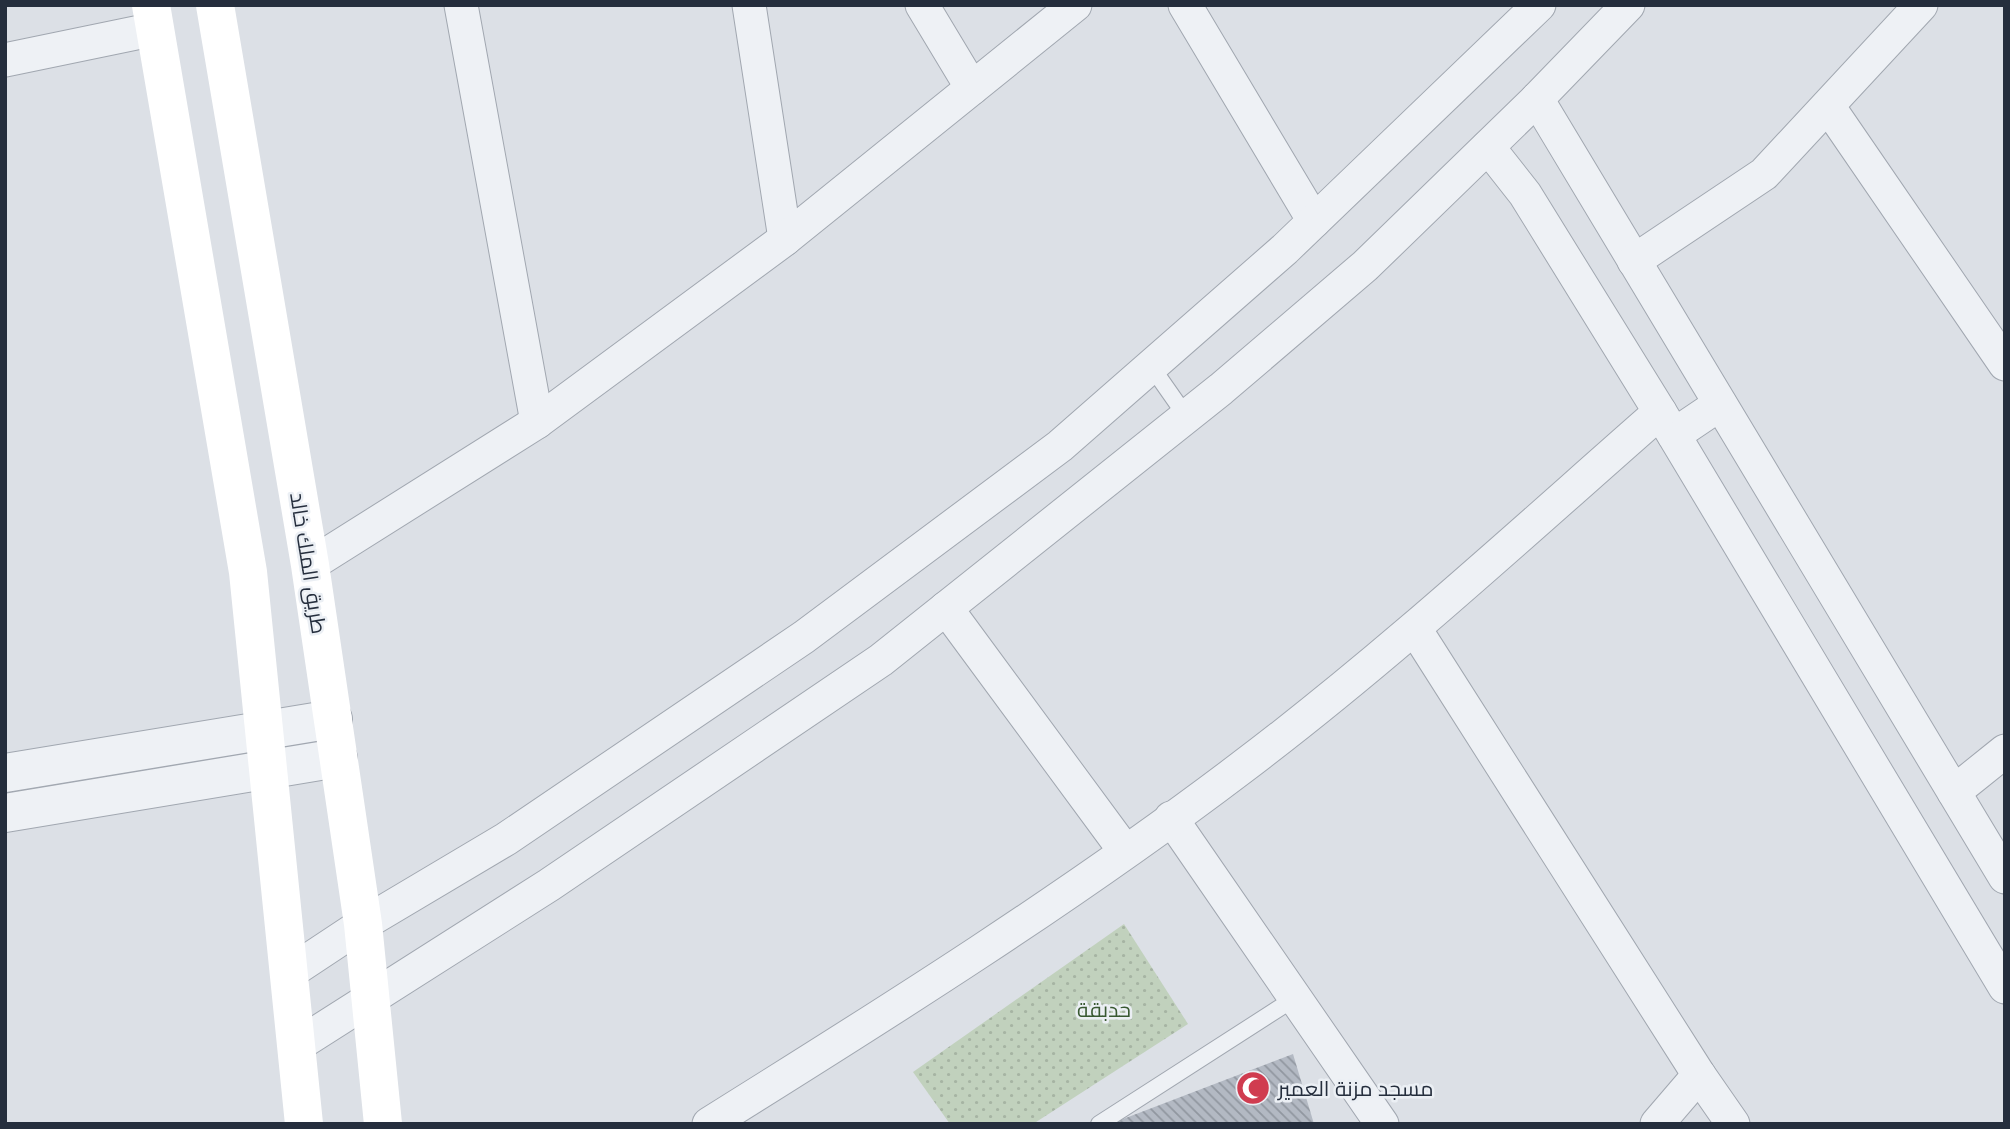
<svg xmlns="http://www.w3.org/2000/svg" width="2010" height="1129" font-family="Mulish,Cairo,sans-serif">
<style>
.park{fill:url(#park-dots)}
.building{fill:url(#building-back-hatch)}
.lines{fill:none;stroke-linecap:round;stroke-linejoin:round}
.service-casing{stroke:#a1a7b0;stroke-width:18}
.minor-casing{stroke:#a1a7b0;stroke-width:35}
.tertiary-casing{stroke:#a1a7b0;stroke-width:40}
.service{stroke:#eef1f5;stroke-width:16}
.minor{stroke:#eef1f5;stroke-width:33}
.tertiary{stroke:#eef1f5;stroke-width:38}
.secondary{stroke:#fff;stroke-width:38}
.labels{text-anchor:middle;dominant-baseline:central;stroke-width:5;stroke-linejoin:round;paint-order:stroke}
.street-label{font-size:21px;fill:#252e3d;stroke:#ebeff4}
.park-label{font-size:21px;fill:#395932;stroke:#ebeff4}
.poi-label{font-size:21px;fill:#252e3d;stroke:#ebeff4;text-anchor:start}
</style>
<defs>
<pattern id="park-dots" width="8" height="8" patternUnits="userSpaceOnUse" patternTransform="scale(1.75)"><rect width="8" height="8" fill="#c1d1bd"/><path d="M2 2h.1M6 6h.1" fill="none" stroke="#a6b4a3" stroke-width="1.8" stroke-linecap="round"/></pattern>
<pattern id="building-back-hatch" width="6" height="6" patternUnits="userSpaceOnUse" patternTransform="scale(1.75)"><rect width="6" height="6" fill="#b3b9c3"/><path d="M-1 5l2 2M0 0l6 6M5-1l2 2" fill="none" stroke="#9197a0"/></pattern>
</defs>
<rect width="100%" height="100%" fill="#dce0e6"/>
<path class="park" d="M 1124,924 L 1188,1024 L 1033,1124 L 950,1124 L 913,1072 Z"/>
<path class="building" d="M 1293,1054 L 1314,1124 L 1110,1124 Z"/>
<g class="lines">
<g class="service-casing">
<g id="service">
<path d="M 1151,366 L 1186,416"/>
<path d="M 1099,1124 L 1295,998"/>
</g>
</g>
<g class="minor-casing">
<g id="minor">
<path d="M 461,5 L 537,422"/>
<path d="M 749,5 L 785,239"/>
<path d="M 922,5 L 972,88"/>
<path d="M 1185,5 L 1314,221"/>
<path d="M 5,60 L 155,29"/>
<path d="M 1537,99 L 2005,877"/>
<path d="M 1828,106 L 2005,364"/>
<path d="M 1488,147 L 1525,194 L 1660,412 L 2005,987"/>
<path d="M 1634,261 L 1764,174 L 1921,5"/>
<path d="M 1674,435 L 1720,404"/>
<path d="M 310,565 L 537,422 L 785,239 L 1075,5"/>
<path d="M 946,608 L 1125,851"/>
<path d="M 1415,629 L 1699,1075 L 1733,1124"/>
<path d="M 1954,792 L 2005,751"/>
<path d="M 1171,818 L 1382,1124"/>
<path d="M 289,973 L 363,924 L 506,839 L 804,637 L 1060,446 L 1285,249 L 1539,5"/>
<path d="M 296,1046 L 549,885 L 881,660 L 1221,389 L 1365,266 L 1537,99 L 1628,5"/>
<path d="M 709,1124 C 890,1011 1071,897 1241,768 C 1387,658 1522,533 1660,412"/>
<path d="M 1657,1124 L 1699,1075"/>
</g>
</g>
<g class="tertiary-casing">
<g id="tertiary">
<path d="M 5,773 L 333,719"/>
<path d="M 5,813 L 338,758"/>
</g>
</g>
<use href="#service" class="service"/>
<use href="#minor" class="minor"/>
<use href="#tertiary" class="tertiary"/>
<g class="secondary">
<path d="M 151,5 L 248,572 L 304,1124"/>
<path d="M 215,5 L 310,565 L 363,924 L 383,1124"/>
</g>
</g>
<defs>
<g id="mosque-disc" transform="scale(1.75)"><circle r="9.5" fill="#d03c50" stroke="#ebeff4"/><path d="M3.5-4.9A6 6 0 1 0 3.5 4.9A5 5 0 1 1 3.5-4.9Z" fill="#fff"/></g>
</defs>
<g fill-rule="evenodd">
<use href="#mosque-disc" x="1253" y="1088"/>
</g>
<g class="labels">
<g class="street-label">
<text transform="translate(309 563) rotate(81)">طريق الملك خالد</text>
</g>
<g class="park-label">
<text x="1104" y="1009">حدبقة</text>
</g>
<g class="poi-label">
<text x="1278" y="1088">مسجد مزنة العمير</text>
</g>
</g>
<rect width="2010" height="1129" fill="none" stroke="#252e3d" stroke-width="14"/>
</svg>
